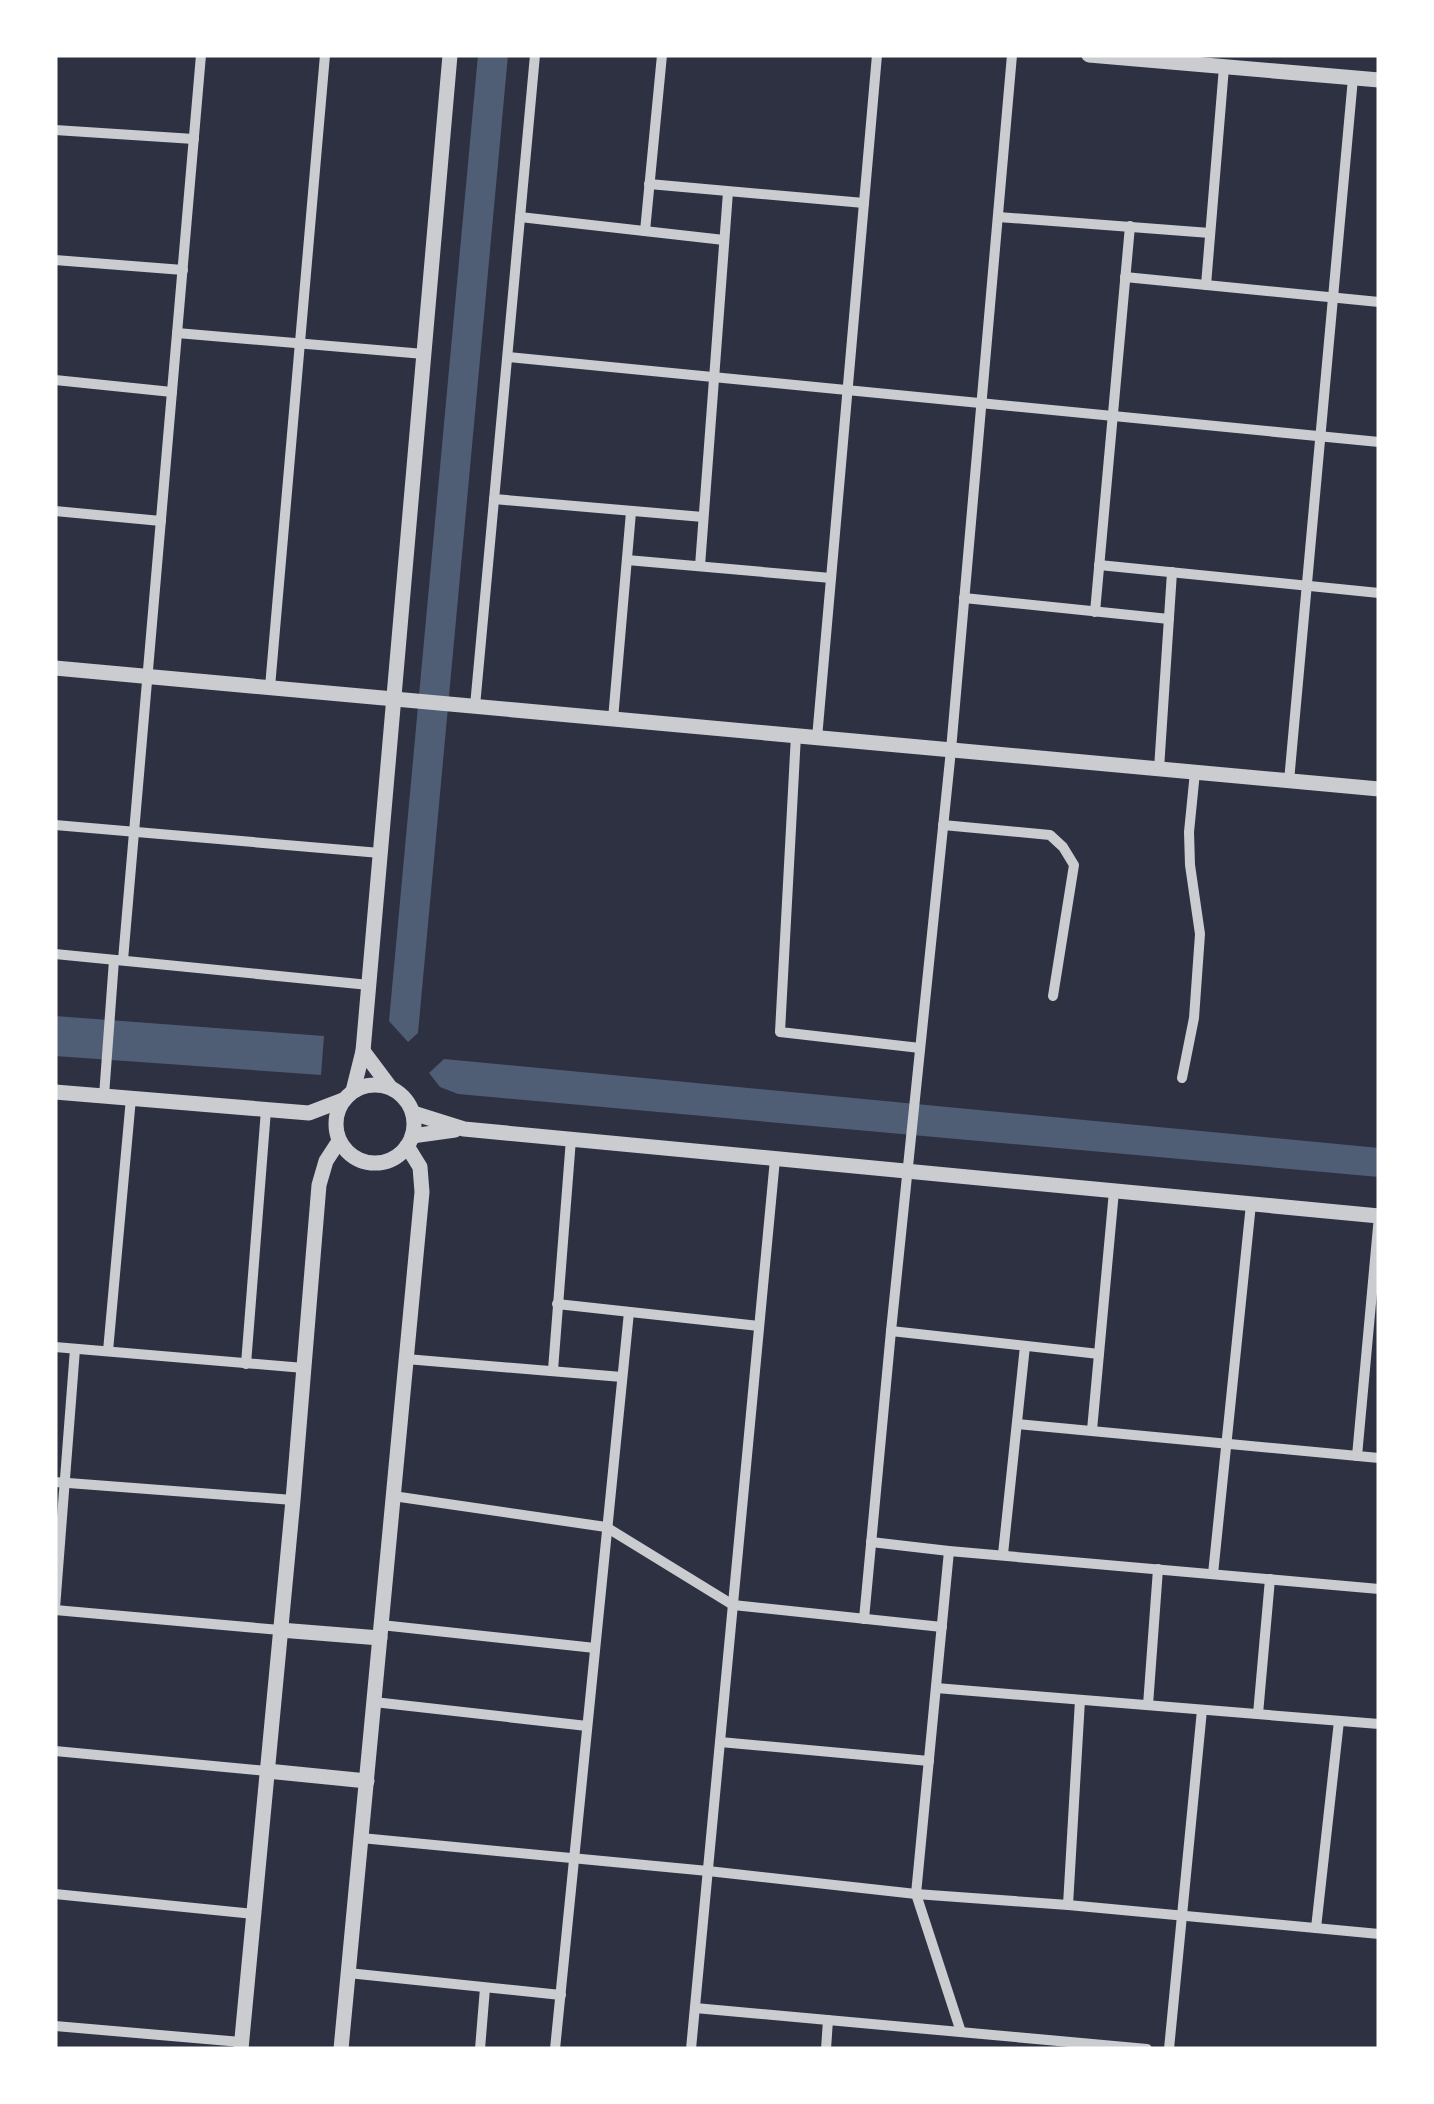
<svg xmlns="http://www.w3.org/2000/svg" width="1434" height="2104" font-family="'Titillium Web',sans-serif">
<style>
.water{fill:#4f5d75}
.lines{fill:none;stroke-linecap:round;stroke-linejoin:round}
.minor{stroke:#caccd0;stroke-width:10}
.tertiary{stroke:#caccd0;stroke-width:15}
</style>
<rect width="100%" height="100%" fill="#2d3142"/>
<g class="water">
<path d="M 478,55 L 508,55 L 418,1033 L 408,1042 L 389,1021 Z"/>
<path d="M 55,1016 L 324,1036 L 321,1075 L 55,1056 Z"/>
<path d="M 444,1059 L 1379,1148 L 1379,1177 L 458,1094 L 440,1087 L 429,1073 Z"/>
</g>
<g class="lines">
<g class="minor">
<path d="M 55,130 L 194,139"/>
<path d="M 649,184 L 864,203"/>
<path d="M 520,217 L 724,240"/>
<path d="M 998,217 L 1210,233"/>
<path d="M 645,231 L 662,55"/>
<path d="M 55,260 L 183,270"/>
<path d="M 1125,277 L 1379,302"/>
<path d="M 1206,285 L 1224,67"/>
<path d="M 177,333 L 424,354"/>
<path d="M 508,357 L 1379,442"/>
<path d="M 55,380 L 172,392"/>
<path d="M 494,499 L 703,517"/>
<path d="M 55,511 L 161,521"/>
<path d="M 627,560 L 831,578"/>
<path d="M 1099,565 L 1379,593"/>
<path d="M 700,566 L 728,192"/>
<path d="M 964,598 L 1169,619"/>
<path d="M 1095,612 L 1130,226"/>
<path d="M 270,687 L 325,55"/>
<path d="M 475,706 L 535,55"/>
<path d="M 613,719 L 631,512"/>
<path d="M 796,735 L 780,1032 L 920,1048"/>
<path d="M 817,738 L 877,55"/>
<path d="M 1159,769 L 1172,572"/>
<path d="M 1289,781 L 1353,78"/>
<path d="M 55,825 L 380,853"/>
<path d="M 943,825 L 1050,835 L 1063,847 L 1074,865 L 1053,996"/>
<path d="M 55,954 L 369,985"/>
<path d="M 123,960 L 201,55"/>
<path d="M 1182,1078 L 1194,1018 L 1200,934 L 1190,865 L 1189,832 L 1195,772"/>
<path d="M 104,1096 L 114,960"/>
<path d="M 557,1304 L 759,1326"/>
<path d="M 891,1331 L 1099,1354"/>
<path d="M 55,1347 L 304,1368"/>
<path d="M 108,1351 L 131,1098"/>
<path d="M 406,1359 L 622,1377"/>
<path d="M 246,1364 L 266,1110"/>
<path d="M 553,1370 L 571,1139"/>
<path d="M 1017,1424 L 1379,1458"/>
<path d="M 1092,1430 L 1114,1191"/>
<path d="M 1357,1456 L 1379,1216"/>
<path d="M 55,1482 L 293,1500"/>
<path d="M 393,1496 L 606,1527 L 733,1605 L 942,1627"/>
<path d="M 871,1542 L 949,1551 L 1379,1589"/>
<path d="M 949,1551 L 916,1894 L 961,2032"/>
<path d="M 1003,1554 L 1025,1346"/>
<path d="M 1213,1574 L 1251,1204"/>
<path d="M 55,1608 L 75,1349"/>
<path d="M 55,1610 L 280,1630"/>
<path d="M 864,1619 L 891,1331 L 951,750 L 1012,55"/>
<path d="M 381,1625 L 595,1648"/>
<path d="M 936,1688 L 1379,1724"/>
<path d="M 374,1702 L 587,1726"/>
<path d="M 1148,1705 L 1158,1569"/>
<path d="M 1258,1714 L 1270,1579"/>
<path d="M 720,1742 L 929,1761"/>
<path d="M 55,1751 L 267,1771"/>
<path d="M 361,1838 L 708,1871 L 916,1894 L 1068,1905 L 1379,1934"/>
<path d="M 55,1894 L 254,1914"/>
<path d="M 1068,1905 L 1080,1700"/>
<path d="M 1316,1928 L 1339,1721"/>
<path d="M 348,1973 L 561,1995"/>
<path d="M 695,2008 L 1147,2049"/>
<path d="M 55,2026 L 241,2042"/>
<path d="M 480,2049 L 485,1988"/>
<path d="M 555,2049 L 629,1312"/>
<path d="M 691,2049 L 775,1159"/>
<path d="M 826,2049 L 828,2020"/>
<path d="M 1169,2049 L 1202,1710"/>
</g>
<g class="tertiary">
<path d="M 1089,55 L 1379,80"/>
<path d="M 55,668 L 1379,789"/>
<path d="M 363,1051 L 390,1087"/>
<circle cx="375" cy="1124" r="39"/>
<path d="M 353,1091 L 363,1051 L 450,55"/>
<path d="M 55,1092 L 309,1113 L 343,1100"/>
<path d="M 413,1113 L 464,1129 L 1379,1216"/>
<path d="M 412,1136 L 455,1130"/>
<path d="M 280,1630 L 380,1638"/>
<path d="M 267,1771 L 367,1781"/>
<path d="M 241,2049 L 293,1500 L 319,1185 L 326,1161 L 339,1141"/>
<path d="M 341,2049 L 422,1192 L 420,1167 L 407,1146"/>
</g>
</g>
<rect width="1434" height="2104" fill="none" stroke="#ffffff" stroke-width="115"/>
</svg>
